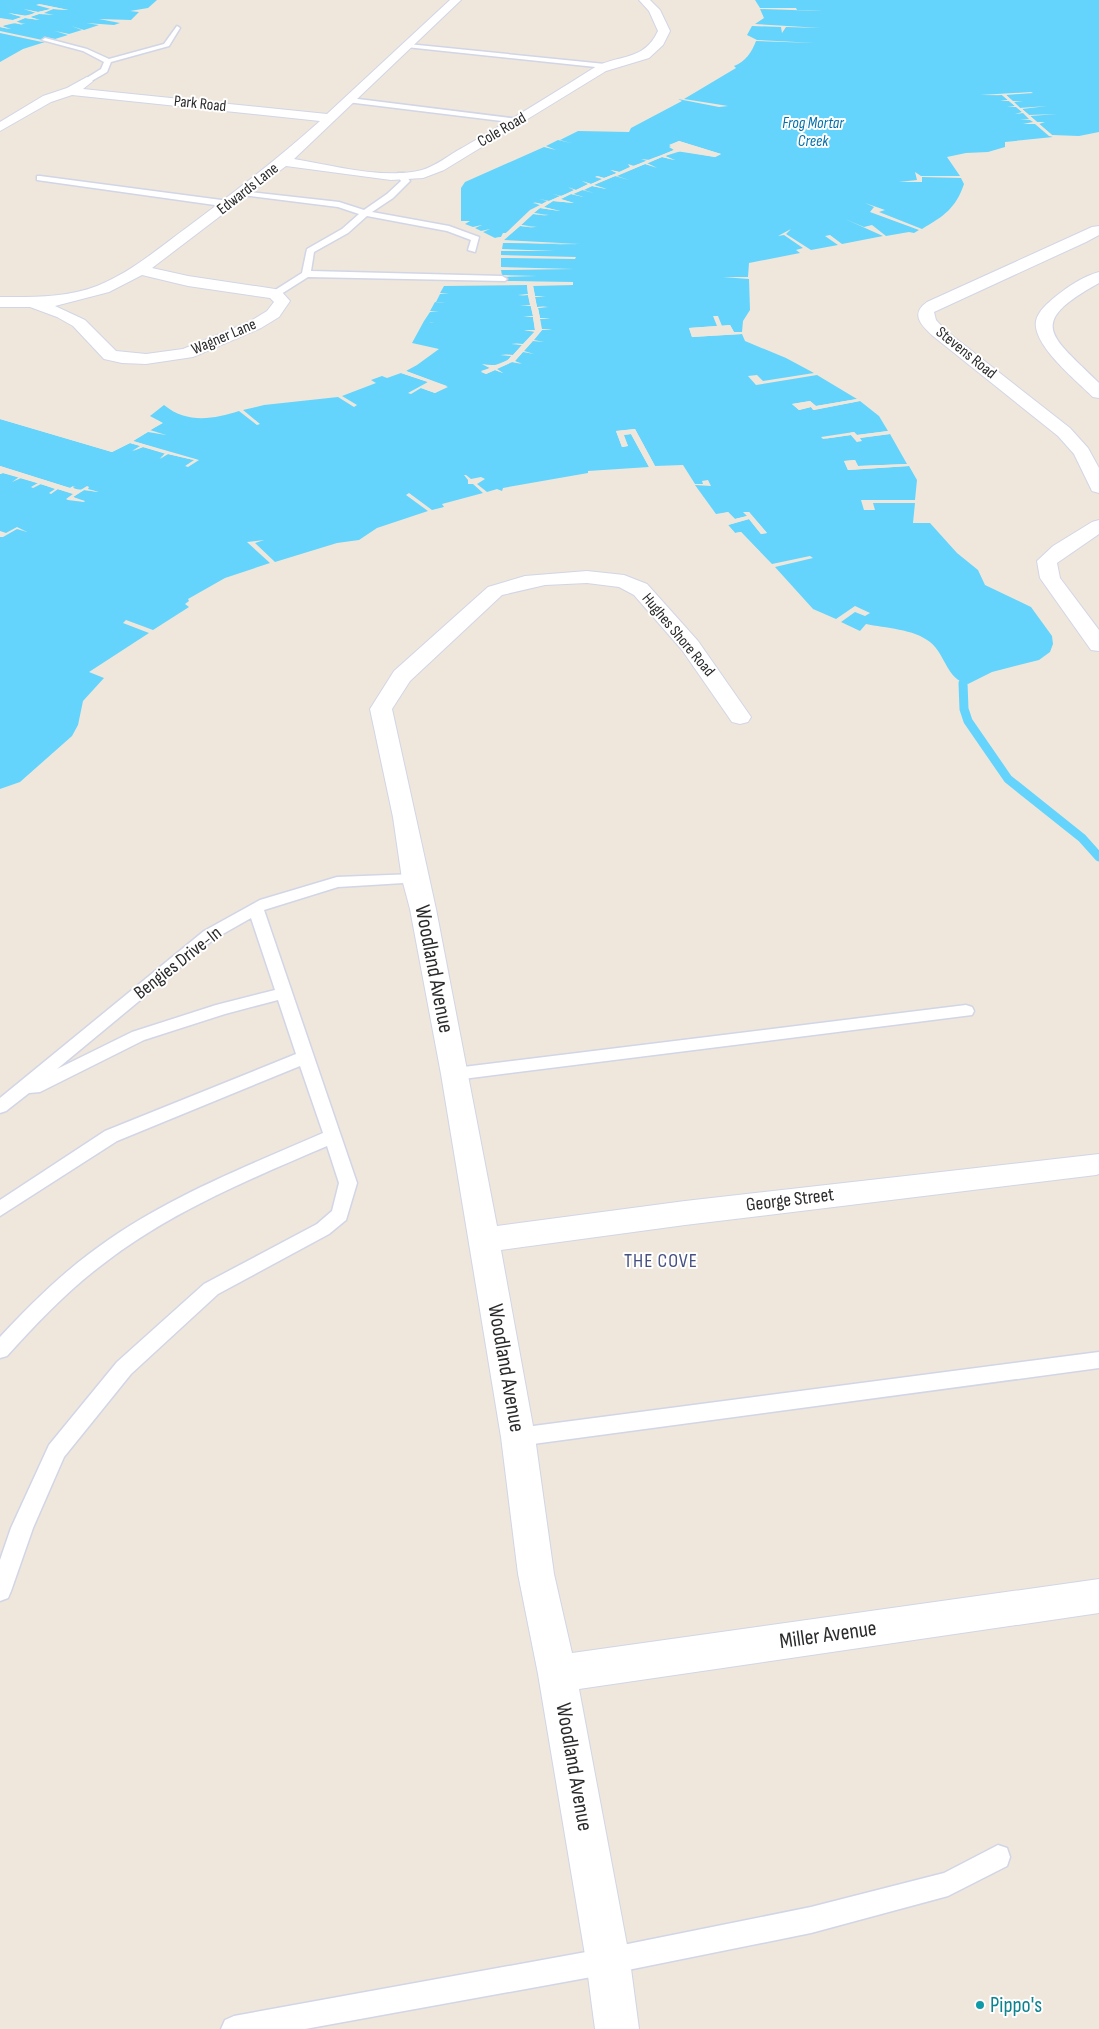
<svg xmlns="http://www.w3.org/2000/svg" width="1099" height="2029" font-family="'Sofia Sans Condensed',sans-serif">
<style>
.water{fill:#64d4fc}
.pier{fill:#efe7dc}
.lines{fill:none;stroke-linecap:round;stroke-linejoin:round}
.stream{stroke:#64d4fc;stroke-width:9}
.service-casing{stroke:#d1d5e6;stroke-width:3}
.minor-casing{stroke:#d1d5e6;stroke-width:2}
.service{fill:#fff;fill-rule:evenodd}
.minor{fill:#fff;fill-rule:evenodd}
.culture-dot{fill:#0f9aa8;stroke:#fff;stroke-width:2}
.labels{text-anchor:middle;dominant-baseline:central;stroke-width:4;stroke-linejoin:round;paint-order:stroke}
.far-street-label{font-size:16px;fill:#2b2b2b;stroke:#fff}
.far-water-label{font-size:16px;font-style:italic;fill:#0070ab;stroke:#fff}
.street-label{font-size:19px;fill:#2b2b2b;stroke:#fff}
.neighbourhood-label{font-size:20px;letter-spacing:1px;fill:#465182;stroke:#fff}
.near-street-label{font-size:22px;fill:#2b2b2b;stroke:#fff}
.near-culture-label{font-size:22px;fill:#0d838f;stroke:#fff;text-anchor:start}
</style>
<rect width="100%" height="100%" fill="#efe7dc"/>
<g class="water">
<path d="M 0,0 L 157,0 L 148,8 L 130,11 L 139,12 L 131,20 L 99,19 L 120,23 L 114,25 L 86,23 L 99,25 L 84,30 L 71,26 L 82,30 L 69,34 L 55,31 L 68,35 L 55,39 L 41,36 L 53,39 L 47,41 L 0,31 L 0,27 L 9,29 L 2,26 L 15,23 L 23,25 L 16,21 L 25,18 L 39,20 L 30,17 L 53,9 L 68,10 L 39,4 L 51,9 L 38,12 L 24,9 L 36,13 L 24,16 L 9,13 L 22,17 L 13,20 L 0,18 Z"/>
<path d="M 755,0 L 1099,0 L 1099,132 L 1079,136 L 1052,135 L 1021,108 L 1048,106 L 1020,108 L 1005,94 L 1032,93 L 982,96 L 1002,95 L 1008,100 L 1001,100 L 1009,101 L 1053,137 L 1005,142 L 1005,147 L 988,152 L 966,153 L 947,157 L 960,176 L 921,176 L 915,172 L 917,180 L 899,182 L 922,182 L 922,177 L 961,178 L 964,184 C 956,208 944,216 922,229 L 879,212 L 885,210 L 865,203 L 874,207 L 870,212 L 919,230 L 914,233 L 909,232 L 886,236 L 872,225 L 864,227 L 845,219 L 883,236 L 842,244 L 830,235 L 825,236 L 838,245 L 811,250 L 786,234 L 791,229 L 778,236 L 784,235 L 803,248 L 796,250 L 800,253 L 749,263 L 748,277 L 723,277 L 749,279 L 750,310 L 743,321 L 742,332 L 734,332 L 730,325 L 689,328 L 692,337 L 742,334 L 745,341 L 786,358 L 814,373 L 763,381 L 757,375 L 748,376 L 756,385 L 817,375 L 857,399 L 816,406 L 810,401 L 792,404 L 799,410 L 811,407 L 814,410 L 860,401 L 879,416 L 888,431 L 857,435 L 854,432 L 823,439 L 851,435 L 857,442 L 859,438 L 890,434 L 907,464 L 858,466 L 855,460 L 844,461 L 848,470 L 909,466 L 917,480 L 915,500 L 861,500 L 864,510 L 875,510 L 873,503 L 915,503 L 913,523 L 930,523 L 957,553 L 978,570 L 985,585 L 1031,607 L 1052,636 L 1053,644 L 1050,652 L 1039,660 L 992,672 L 968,684 C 946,679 946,655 930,642 C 914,629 885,628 866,624 L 860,631 L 841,622 L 855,612 L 865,616 L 870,613 L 855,606 L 836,619 L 813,609 L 775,567 L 813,558 L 810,556 L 772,564 L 741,532 L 735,533 L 728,525 L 749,519 L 761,534 L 767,533 L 749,512 L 747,516 L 735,519 L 728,512 L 716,514 L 695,485 L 711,486 L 708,480 L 702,481 L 703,484 L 695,484 L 683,465 L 655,466 L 635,429 L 616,431 L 622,447 L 628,446 L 623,435 L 631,434 L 649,467 L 588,471 L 588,473 L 503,488 L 502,491 L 497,489 L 487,492 L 477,484 L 485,479 L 481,477 L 471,479 L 466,475 L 464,475 L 468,480 L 468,484 L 473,484 L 483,493 L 442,504 L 444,507 L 432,510 L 409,493 L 406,495 L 428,511 L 377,528 L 359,540 L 337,543 L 275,562 L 255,543 L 264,540 L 247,542 L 270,563 L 225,578 L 188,599 L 189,601 L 185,604 L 189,607 L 153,630 L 126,620 L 123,623 L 149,633 L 89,672 L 104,678 L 83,701 L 78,725 L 72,736 L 20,782 L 0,789 L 0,537 L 3,537 L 17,529 L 27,532 L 17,527 L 6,533 L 0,531 L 0,474 L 3,473 L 74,494 L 71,498 L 84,502 L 73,497 L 84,490 L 98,492 C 89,489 82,491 73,488 L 73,486 L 70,488 L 0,466 L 0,419 L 112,452 L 130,443 L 141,446 L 133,451 L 143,447 L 166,454 L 159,458 L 168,454 L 198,461 L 133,441 L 148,432 L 166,435 L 150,430 L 163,423 L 150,416 L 164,405 C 187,424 214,419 239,411 L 257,425 L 260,424 L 243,410 L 264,405 L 338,397 L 354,407 L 357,405 L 342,396 L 376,383 L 371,380 L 382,376 L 387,378 L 401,373 L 428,382 L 421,388 L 435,393 L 447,386 L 406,371 L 417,365 L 439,349 L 412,343 L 418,332 L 427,333 L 418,332 L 424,321 L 434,323 L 424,321 L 430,312 L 439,312 L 430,311 L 435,302 L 445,303 L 436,302 L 440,294 L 449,294 L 440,293 L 444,286 L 527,285 L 528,294 L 518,295 L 528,295 L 533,316 L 525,317 L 533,317 L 535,330 L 524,331 L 535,331 L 523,344 L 511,344 L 522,345 L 513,355 L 501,354 L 512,356 C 503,366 493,366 482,364 L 490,368 L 481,372 L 486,374 L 495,370 L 503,373 L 496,369 L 512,362 L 521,363 L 514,362 L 542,330 L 552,330 L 542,329 L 540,319 L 550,318 L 540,318 L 538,308 L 548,307 L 537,307 L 535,297 L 543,296 L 535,296 L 533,285 L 573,285 L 573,283 L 502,281 L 502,277 L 537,276 L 502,275 L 501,270 L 574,269 L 501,267 L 501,258 L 575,259 L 576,257 L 501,255 L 501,251 L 555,251 L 502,249 L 503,243 L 580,244 L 503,240 L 520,226 L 537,227 L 521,225 L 533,214 L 549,215 L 533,213 L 540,208 L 560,211 L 543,207 L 553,201 L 574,203 L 560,199 L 571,194 L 583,197 L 573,194 L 592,186 L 606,189 L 593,185 L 645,164 L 657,167 L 646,164 L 662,157 L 675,160 L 665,156 L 681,151 L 715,157 L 721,154 L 679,141 L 670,145 L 674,150 C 654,158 637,164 619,172 L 611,170 L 617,173 L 604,178 L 597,176 L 603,179 L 591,184 L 582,181 L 589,184 L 576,190 L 568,188 L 575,190 L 549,201 L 540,199 L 548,201 L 542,204 L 532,203 L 541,205 L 501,237 L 495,238 L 483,232 L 490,229 L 481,231 L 475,228 L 482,225 L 473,227 L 465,224 L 470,221 L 461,221 L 461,188 L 465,182 L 544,147 L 556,150 L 546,146 L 558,140 L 571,143 L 560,140 L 578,131 L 629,132 L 631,128 L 682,101 L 678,99 L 719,107 L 728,106 L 684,99 L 736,68 L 734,66 C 745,62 752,52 756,41 L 815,43 L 757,40 L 747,35 L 752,26 L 781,27 L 782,33 L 786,27 L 821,28 L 755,24 L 764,18 L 760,9 L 822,11 L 797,10 L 796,8 L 760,8 Z"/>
<path d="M 0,33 L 42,42 L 45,42 L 23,49 L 0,62 Z"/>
</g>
<g class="pier">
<path d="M 39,4 L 69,10 L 53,9 L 44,13 L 54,15 L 39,14 L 30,17 L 40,20 L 25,18 L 16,22 L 26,24 L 11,23 L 2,26 L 11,29 L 10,29 L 0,27 L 0,25 L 8,22 L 0,18 L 10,21 L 22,17 L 8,13 L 28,16 L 36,12 L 22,9 L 38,12 L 51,9 L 36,5 Z"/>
<path d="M 1031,92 L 1033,93 L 1006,95 L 1013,101 L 1023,101 L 1014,102 L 1020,108 L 1047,106 L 1022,109 L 1029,115 L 1057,114 L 1030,116 L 1037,122 L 1045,122 L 1039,124 L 1052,135 L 1062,139 L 1049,136 L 1035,124 L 1023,124 L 1033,122 L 1030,120 L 1020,119 L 1029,119 L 1023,113 L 1015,114 L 1022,112 L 1016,107 L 1007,107 L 1015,106 L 1009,101 L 1000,100 L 1008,100 L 1002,95 L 980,95 Z"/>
<path d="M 679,141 L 721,154 L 715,157 L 676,151 L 665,156 L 674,160 L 662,157 L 647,163 L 657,168 L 645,164 L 617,176 L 629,180 L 615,176 L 594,185 L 607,189 L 592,186 L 584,190 L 594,193 L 582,190 L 573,194 L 584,197 L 571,194 L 561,199 L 574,203 L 553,201 L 544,207 L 560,211 L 540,208 L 534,213 L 549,216 L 533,214 L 521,225 L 536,228 L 520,226 L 503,241 L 579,245 L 503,242 L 495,238 L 501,237 L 503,233 L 506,233 L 530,210 L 540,205 L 533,202 L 542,204 L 547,201 L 539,199 L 549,201 L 560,196 L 553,194 L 562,196 L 574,190 L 568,187 L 576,190 L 588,184 L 582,181 L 591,184 L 602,179 L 595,177 L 597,176 L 604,178 L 617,173 L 610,170 L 620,172 L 630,167 L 628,164 L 634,166 L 647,161 L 641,159 L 650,160 L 674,150 L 669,147 L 671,146 L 669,145 Z"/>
<path d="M 502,281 L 573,282 L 573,285 L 533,286 L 535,296 L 546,296 L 535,297 L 537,307 L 548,306 L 538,308 L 540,318 L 550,318 L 540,319 L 541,329 L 552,330 L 542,330 L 534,340 L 544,342 L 533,341 L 524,351 L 534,354 L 523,352 L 515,361 L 522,364 L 512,362 L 497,369 L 503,373 L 495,370 L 486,374 L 481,371 L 490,368 L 482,364 L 491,367 L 508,360 L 511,356 L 500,355 L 513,355 L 522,345 L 511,343 L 523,344 L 535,332 L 524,330 L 535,330 L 533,317 L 523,317 L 533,316 L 531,306 L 520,306 L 530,305 L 528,295 L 518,296 L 528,294 L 527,285 L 502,285 Z"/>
<path d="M 713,316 L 718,316 L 722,326 L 730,325 L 734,332 L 742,332 L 742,334 L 692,337 L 689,328 L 717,326 Z"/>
<path d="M 406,371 L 448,387 L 435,393 L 421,388 L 411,394 L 408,393 L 428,382 L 401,373 Z"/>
<path d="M 857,399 L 860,401 L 813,410 L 811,407 L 799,410 L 792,404 L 810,401 L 816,406 Z"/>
<path d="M 1,417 L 111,450 L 158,423 L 157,420 L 162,423 L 133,441 L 199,460 L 188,467 L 185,466 L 194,460 L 168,454 L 160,459 L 165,453 L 143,447 L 132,451 L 140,446 L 130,443 L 112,452 L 0,419 Z"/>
<path d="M 635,429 L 655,466 L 652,466 L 634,432 L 632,432 L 651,466 L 649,467 L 631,434 L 624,435 L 628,446 L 622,447 L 616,431 Z"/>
<path d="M 888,431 L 890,434 L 860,438 L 862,441 L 857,442 L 851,435 L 823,439 L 821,437 L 854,432 L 857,435 Z"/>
<path d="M 855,460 L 858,466 L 907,464 L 909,466 L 848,470 L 844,461 Z"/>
<path d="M 0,466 L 70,488 L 75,486 L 73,488 L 79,491 L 87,486 L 89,487 L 88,489 L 99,492 L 84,490 L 73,497 L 85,501 L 84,502 L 68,500 L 66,499 L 73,494 L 58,489 L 51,494 L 49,493 L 55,489 L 41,484 L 33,488 L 31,487 L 38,483 L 21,478 L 12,482 L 19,477 L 3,473 L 0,474 L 0,469 L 76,492 L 0,469 Z"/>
<path d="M 728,512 L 735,519 L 747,516 L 743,512 L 749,512 L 767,533 L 761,534 L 749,519 L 728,525 L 735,533 L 741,532 L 760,552 L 757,553 L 740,534 L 734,535 L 726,526 L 726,523 L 733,520 L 727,515 L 718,517 L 712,513 L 718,515 Z"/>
</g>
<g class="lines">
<path class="stream" d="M 963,683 L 964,709 L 968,721 L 1008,779 L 1082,838 L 1099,857"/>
<g class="service-casing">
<g id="service">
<path d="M 177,26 L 180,28 L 169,46 L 111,62 L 107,72 L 88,83 L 85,79 L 101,69 L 104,62 L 83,51 L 42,40 L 45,38 L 87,49 L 109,59 L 164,44 Z"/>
<path d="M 408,44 L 605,64 L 609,66 L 605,68 L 406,47 Z"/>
<path d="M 350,98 L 519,119 L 523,121 L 519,123 L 347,102 L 347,98 Z"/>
<path d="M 398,173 L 404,173 L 410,181 L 393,198 L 372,212 L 449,226 L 479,237 L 475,252 L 468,250 L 471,240 L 447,231 L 367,216 L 348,233 L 314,252 L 311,271 L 502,276 L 507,279 L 505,281 L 308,277 L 278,296 L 272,296 L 272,292 L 302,273 L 307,249 L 342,229 L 359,214 L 338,207 L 243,195 L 239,193 L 240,191 L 339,202 L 364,210 L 387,194 L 401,181 L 397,175 Z"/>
<path d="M 40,176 L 229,201 L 233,204 L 229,207 L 37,180 L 37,176 Z"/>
<path d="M 415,874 L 420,876 L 422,879 L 420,882 L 338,887 L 264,910 L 357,1183 L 346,1220 L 329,1234 L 218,1294 L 131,1374 L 64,1457 L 33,1528 L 11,1591 L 8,1598 L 0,1601 L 0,1560 L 11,1528 L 49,1445 L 117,1362 L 204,1284 L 317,1224 L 332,1211 L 339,1183 L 327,1146 C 250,1179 170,1212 103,1264 C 67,1291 37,1323 7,1356 L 0,1358 L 0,1337 C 28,1307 57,1278 89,1254 C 159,1200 243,1168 323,1133 L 300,1066 L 117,1141 L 0,1216 L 0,1200 L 105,1131 L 296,1054 L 278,1000 L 225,1014 L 144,1040 L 40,1092 L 29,1093 L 6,1111 L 0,1113 L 0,1098 L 204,931 L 260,900 L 337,877 ZM 251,918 L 275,990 L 216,1005 L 132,1032 L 57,1069 L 214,939 Z"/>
<path d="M 966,1005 L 972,1007 L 974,1011 L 972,1015 L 455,1080 L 449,1078 L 447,1074 L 449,1070 L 455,1068 Z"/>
<path d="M 1099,1352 L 1099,1368 L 518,1446 L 511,1443 L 508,1437 L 511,1431 L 518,1428 Z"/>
<path d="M 998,1845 L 1007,1848 L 1010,1857 L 1007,1866 L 948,1896 L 811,1933 L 608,1974 L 305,2029 L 221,2029 L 225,2020 L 234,2016 L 608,1948 L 811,1907 L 944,1873 Z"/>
</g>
</g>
<g class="minor-casing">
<g id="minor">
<path d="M 450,0 L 461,0 L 294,159 C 332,165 384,180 422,170 C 436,166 449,155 462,148 C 506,123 549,96 592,69 C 618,53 643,63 658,31 L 649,11 L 639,0 L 650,0 L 660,10 L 670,31 L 663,45 L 649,58 L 606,71 L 444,170 L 423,178 L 391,180 L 286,166 L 152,268 L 188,276 L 275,289 L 281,291 L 290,301 L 279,317 L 261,328 L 193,357 L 146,364 L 122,363 L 104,359 L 73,326 L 57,317 L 30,307 L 0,307 L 0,297 C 33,297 66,298 97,286 C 132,272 160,247 189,226 C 234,192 278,159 320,121 L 72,95 L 51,102 L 0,131 L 0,122 L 43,96 L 67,88 L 87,77 L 93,81 L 83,89 L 327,114 ZM 142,275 L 188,286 L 270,298 L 274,302 L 267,311 L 249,322 L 183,349 L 146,354 L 116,351 L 85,320 L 55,306 L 109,292 Z"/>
<path d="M 1099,226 L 1099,235 L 1086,242 L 934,312 L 936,320 L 945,330 L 1070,428 L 1088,448 L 1099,468 L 1099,493 L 1092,491 L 1074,454 L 1058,436 L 933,336 C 921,325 910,314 927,302 L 1092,227 Z"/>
<path d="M 1099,272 L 1099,283 C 1025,324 1051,335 1099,383 L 1099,398 L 1093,397 C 1077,381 1032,345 1036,321 C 1038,311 1048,303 1055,297 C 1067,287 1084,276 1099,272 Z"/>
<path d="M 1099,520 L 1099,534 L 1057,563 L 1060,578 L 1099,630 L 1099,651 L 1091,650 L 1040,578 L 1037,561 L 1053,546 L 1092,522 Z"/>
<path d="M 587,571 L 624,575 L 647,584 L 698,641 L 751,717 L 748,722 L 740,724 L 732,722 L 682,650 L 634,595 L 619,587 L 587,583 L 545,585 L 502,595 L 410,681 L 392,709 L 436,909 L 497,1226 L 685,1201 L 1099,1154 L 1099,1174 L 1096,1175 L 685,1225 L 501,1250 L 535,1437 L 554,1574 L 572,1653 L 1099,1579 L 1099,1613 L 579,1689 L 630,1961 L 639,2029 L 595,2029 L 586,1961 L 538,1674 L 518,1574 L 501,1437 L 441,1074 L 410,909 L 402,879 L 393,817 L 370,709 L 394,671 L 488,587 L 525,576 Z"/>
</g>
</g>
<use href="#service" class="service"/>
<use href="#minor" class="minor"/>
</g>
<circle class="culture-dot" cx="980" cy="2005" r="5"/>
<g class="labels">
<g class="far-street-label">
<text transform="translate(200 104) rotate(6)">Park Road</text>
<text transform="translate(502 130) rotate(-30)">Cole Road</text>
<text transform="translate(248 189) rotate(-38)">Edwards Lane</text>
<text transform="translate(224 337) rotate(-23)">Wagner Lane</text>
<text transform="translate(966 353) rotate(39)">Stevens Road</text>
<text transform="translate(678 635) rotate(50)">Hughes Shore Road</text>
</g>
<g class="far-water-label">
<text x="813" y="123">Frog Mortar<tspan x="813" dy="18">Creek</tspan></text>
</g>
<g class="street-label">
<text transform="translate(178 963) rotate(-38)">Bengies Drive-In</text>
<text transform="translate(790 1200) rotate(-7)">George Street</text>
</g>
<g class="neighbourhood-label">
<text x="661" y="1261">THE COVE</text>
</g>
<g class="near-street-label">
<text transform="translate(434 969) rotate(79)">Woodland Avenue</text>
<text transform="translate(506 1368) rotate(80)">Woodland Avenue</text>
<text transform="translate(828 1635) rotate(-8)">Miller Avenue</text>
<text transform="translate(574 1767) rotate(80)">Woodland Avenue</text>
</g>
<g class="near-culture-label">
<text x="990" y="2005">Pippo's</text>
</g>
</g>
</svg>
